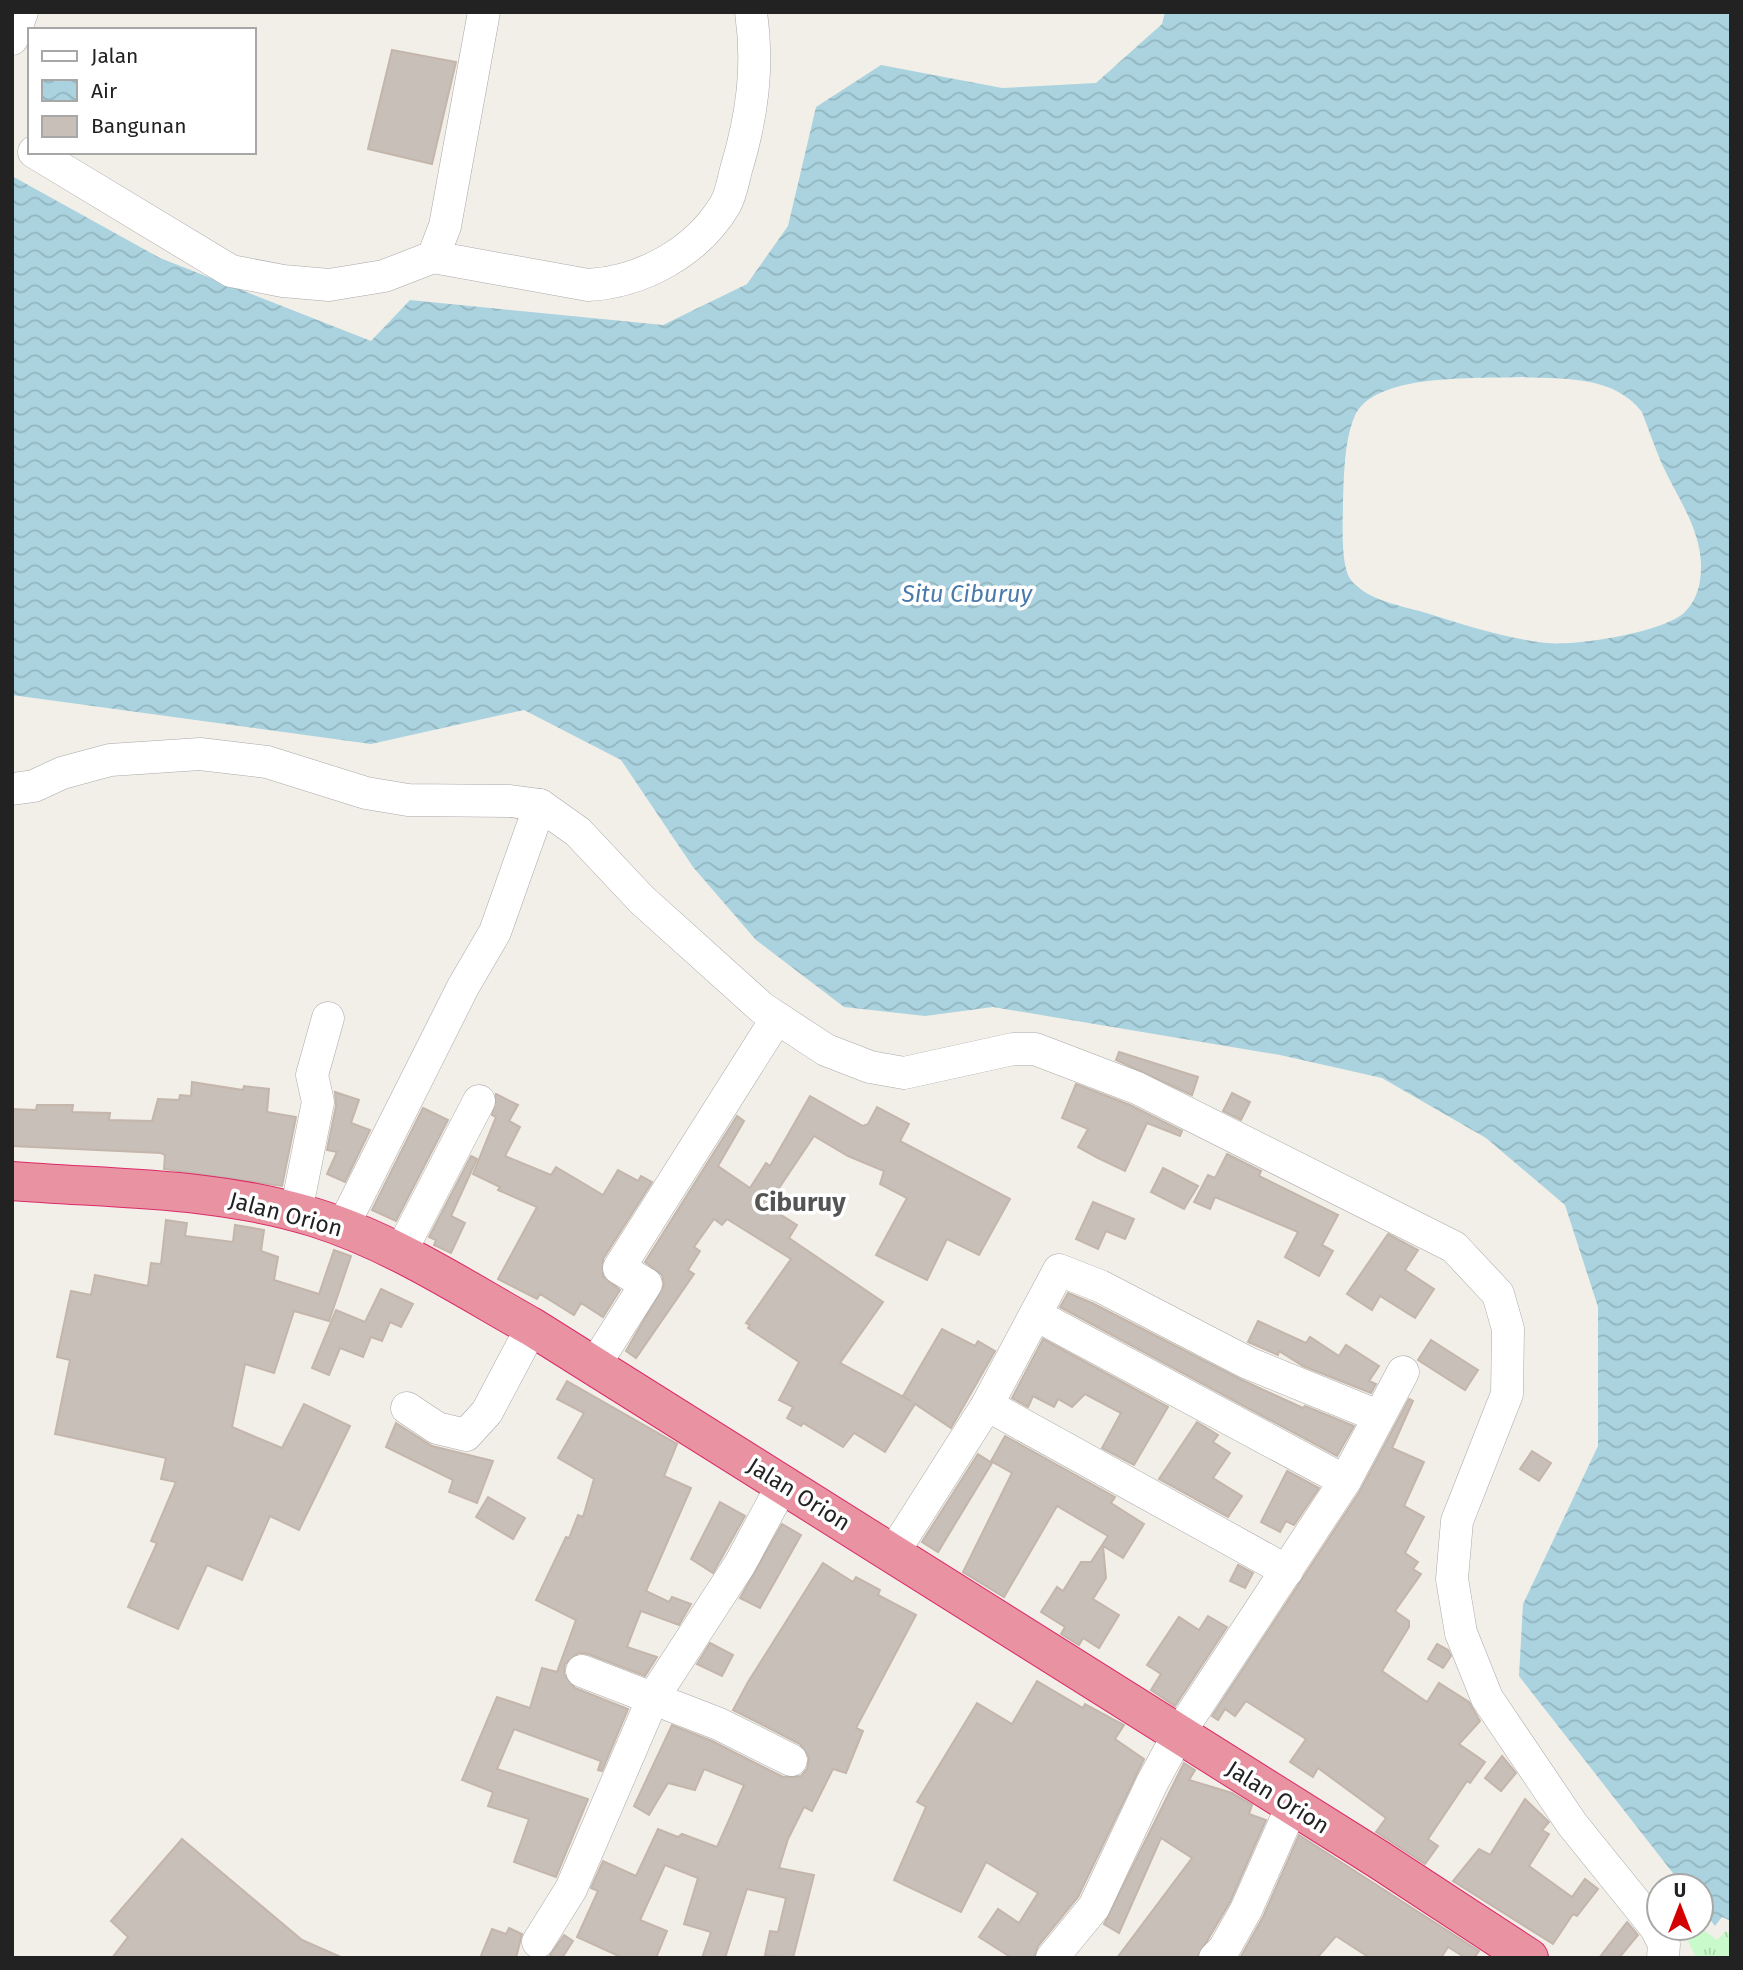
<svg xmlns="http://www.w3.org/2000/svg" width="1743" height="1970" font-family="'Fira Sans',sans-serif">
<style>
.park{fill:url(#park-tufts)}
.water{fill:url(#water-waves);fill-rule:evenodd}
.building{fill:#c7bfb8;stroke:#c4b6ab;stroke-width:2}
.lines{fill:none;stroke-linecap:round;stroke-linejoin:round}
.minor-casing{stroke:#a9a9a9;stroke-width:33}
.highway-casing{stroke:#dc2a67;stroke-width:40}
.minor{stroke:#fff;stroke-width:32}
.highway{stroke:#e892a2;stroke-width:38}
.labels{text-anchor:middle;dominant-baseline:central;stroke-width:7;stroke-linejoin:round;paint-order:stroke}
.street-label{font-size:23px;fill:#222;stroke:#fff}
.water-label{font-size:24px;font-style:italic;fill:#4a7aab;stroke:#fff}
.quarter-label{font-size:26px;font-weight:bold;fill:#555;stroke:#fff}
</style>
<defs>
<pattern id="park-tufts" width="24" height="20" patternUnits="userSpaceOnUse" patternTransform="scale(1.75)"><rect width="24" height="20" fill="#c8facc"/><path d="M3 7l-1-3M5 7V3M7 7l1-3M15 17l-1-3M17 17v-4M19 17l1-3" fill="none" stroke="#acd6af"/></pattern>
<pattern id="water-waves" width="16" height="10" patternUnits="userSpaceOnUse" patternTransform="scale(1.75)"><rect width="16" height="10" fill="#aad3df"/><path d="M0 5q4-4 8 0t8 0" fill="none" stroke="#92b5bf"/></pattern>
</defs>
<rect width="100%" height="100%" fill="#f2efe9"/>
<path class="park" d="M 1682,1928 L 1701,1928 L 1717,1940 L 1725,1931 L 1731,1934 L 1731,1958 L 1696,1958 Z"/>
<path class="water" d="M 1165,12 L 1731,12 L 1731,1921 L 1722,1917 L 1715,1926 L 1701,1908 L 1701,1886 L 1683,1886 L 1519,1676 L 1523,1604 L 1598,1446 L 1598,1307 L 1565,1205 L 1486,1138 L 1382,1078 L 1280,1055 L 993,1007 L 925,1016 L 844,1007 L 756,940 L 693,867 L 621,760 L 524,710 L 371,744 L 12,695 L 12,176 L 160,258 L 371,341 L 410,300 L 663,325 L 747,284 L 788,226 L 816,107 L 881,65 L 1002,88 L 1096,83 L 1162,24 ZM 1521,377 C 1564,379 1614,375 1642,412 C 1648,428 1654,445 1661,462 C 1678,500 1707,536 1700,580 C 1699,592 1691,609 1680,616 C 1655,633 1577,646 1546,643 C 1504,638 1464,625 1423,612 C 1401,606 1365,599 1351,580 C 1340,566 1343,521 1343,502 C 1344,477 1344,442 1354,418 C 1371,372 1479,379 1521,377 Z"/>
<g class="building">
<path d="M 392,50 L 456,62 L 432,164 L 368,149 Z"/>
<path d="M 1119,1052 L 1198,1077 L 1192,1095 L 1116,1060 Z"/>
<path d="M 192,1082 L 243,1090 L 244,1086 L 269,1089 L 267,1112 L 296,1117 L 282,1186 L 164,1169 L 165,1155 L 161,1153 L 12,1146 L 12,1109 L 36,1110 L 37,1105 L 73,1105 L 72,1112 L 110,1113 L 109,1120 L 152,1121 L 158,1099 L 179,1100 L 180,1095 L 191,1096 Z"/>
<path d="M 1076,1084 L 1130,1105 L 1182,1131 L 1180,1136 L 1147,1123 L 1125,1171 L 1098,1158 L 1078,1147 L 1088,1129 L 1062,1118 Z"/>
<path d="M 335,1092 L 359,1100 L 351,1123 L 370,1130 L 345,1182 L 327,1174 L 337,1152 L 327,1150 L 336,1106 Z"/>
<path d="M 1232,1093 L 1250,1102 L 1241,1120 L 1223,1111 Z"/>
<path d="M 496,1094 L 518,1105 L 509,1121 L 520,1127 L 505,1156 L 551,1175 L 556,1167 L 603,1195 L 618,1170 L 638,1181 L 641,1176 L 652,1182 L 603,1259 L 603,1276 L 620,1290 L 603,1317 L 581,1303 L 574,1315 L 540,1294 L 537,1299 L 498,1279 L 537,1207 L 498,1190 L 500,1187 L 473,1174 L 496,1117 L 492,1115 Z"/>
<path d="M 810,1096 L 863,1126 L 868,1124 L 877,1107 L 909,1124 L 900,1141 L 1010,1199 L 979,1255 L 947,1239 L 927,1280 L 876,1255 L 907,1198 L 880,1184 L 884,1171 L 848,1156 L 814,1136 L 767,1206 L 797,1225 L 789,1238 L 883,1302 L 840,1363 L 911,1401 L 903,1396 L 942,1329 L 975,1346 L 978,1341 L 995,1351 L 951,1428 L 915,1404 L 885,1452 L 854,1433 L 843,1447 L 803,1423 L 801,1426 L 787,1418 L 793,1407 L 779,1400 L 799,1362 L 748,1328 L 750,1325 L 746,1323 L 791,1259 L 727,1219 L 722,1225 L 714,1219 L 694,1247 L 700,1251 L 688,1270 L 694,1274 L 636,1358 L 626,1351 L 664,1285 L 662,1275 L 645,1262 L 737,1116 L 744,1121 L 718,1166 L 750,1188 L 766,1163 L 770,1166 Z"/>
<path d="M 423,1108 L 448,1120 L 396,1221 L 372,1210 Z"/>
<path d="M 1227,1154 L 1261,1171 L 1259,1176 L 1338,1215 L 1322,1245 L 1333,1251 L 1319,1276 L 1285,1257 L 1298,1232 L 1215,1197 L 1210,1209 L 1194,1202 L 1208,1175 L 1215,1178 Z"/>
<path d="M 471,1156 L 477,1159 L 451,1216 L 465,1223 L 451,1253 L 434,1245 L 436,1240 L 429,1237 Z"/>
<path d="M 1163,1168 L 1198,1186 L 1184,1209 L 1151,1192 Z"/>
<path d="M 1093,1202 L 1134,1219 L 1125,1239 L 1106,1231 L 1098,1249 L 1076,1239 Z"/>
<path d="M 166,1220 L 187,1223 L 185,1236 L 233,1242 L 235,1225 L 264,1230 L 261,1251 L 278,1257 L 274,1280 L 319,1294 L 334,1250 L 351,1256 L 329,1321 L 294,1311 L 274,1373 L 245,1364 L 232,1427 L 282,1448 L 304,1404 L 350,1426 L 299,1530 L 270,1516 L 242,1580 L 207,1565 L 178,1629 L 128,1607 L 157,1543 L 151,1541 L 176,1482 L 161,1479 L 166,1458 L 55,1434 L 70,1360 L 57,1357 L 71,1291 L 91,1295 L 95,1275 L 148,1286 L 151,1263 L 161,1264 Z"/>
<path d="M 1388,1234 L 1418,1250 L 1405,1270 L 1434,1289 L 1415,1318 L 1380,1296 L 1372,1310 L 1347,1294 Z"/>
<path d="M 381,1289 L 413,1304 L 401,1327 L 390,1322 L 382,1341 L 371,1337 L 363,1357 L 340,1348 L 329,1375 L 312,1368 L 336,1310 L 365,1322 Z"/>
<path d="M 1068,1293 L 1092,1303 L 1240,1379 L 1303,1408 L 1305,1406 L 1354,1426 L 1337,1456 L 1060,1307 Z"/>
<path d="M 1258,1321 L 1306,1343 L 1310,1337 L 1339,1356 L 1346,1345 L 1379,1366 L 1369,1381 L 1376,1384 L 1371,1393 L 1303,1366 L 1279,1351 L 1278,1355 L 1248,1342 Z"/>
<path d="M 1043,1339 L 1168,1407 L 1134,1465 L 1102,1448 L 1121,1413 L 1085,1394 L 1072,1407 L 1058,1399 L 1054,1407 L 1033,1396 L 1028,1407 L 1012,1398 Z"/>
<path d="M 1431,1340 L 1478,1370 L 1465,1390 L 1418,1360 Z"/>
<path d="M 567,1381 L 677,1444 L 664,1476 L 691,1488 L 646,1591 L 669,1602 L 672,1597 L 691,1604 L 679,1625 L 641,1611 L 627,1647 L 657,1657 L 645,1676 L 588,1654 L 579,1653 L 565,1664 L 564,1674 L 575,1688 L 628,1709 L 602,1771 L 598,1770 L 601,1761 L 514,1729 L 497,1769 L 588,1799 L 556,1877 L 514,1862 L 529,1819 L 488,1806 L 493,1792 L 462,1780 L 497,1697 L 530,1708 L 542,1668 L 557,1672 L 576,1620 L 536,1600 L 566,1537 L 569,1538 L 578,1515 L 583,1517 L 594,1479 L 558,1458 L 584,1413 L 557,1399 Z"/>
<path d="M 1409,1399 L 1413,1401 L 1392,1448 L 1424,1462 L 1404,1506 L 1424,1517 L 1405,1553 L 1418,1562 L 1413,1569 L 1421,1574 L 1395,1611 L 1409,1621 L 1409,1627 L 1382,1671 L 1427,1702 L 1439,1683 L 1469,1702 L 1480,1721 L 1459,1744 L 1485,1762 L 1470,1783 L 1467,1781 L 1428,1839 L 1438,1846 L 1425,1864 L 1376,1832 L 1386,1818 L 1318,1768 L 1313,1777 L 1290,1762 L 1306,1739 L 1246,1701 L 1235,1716 L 1225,1709 L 1218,1720 L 1212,1716 L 1360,1491 Z"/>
<path d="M 1197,1422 L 1218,1435 L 1213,1442 L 1230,1453 L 1213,1478 L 1242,1496 L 1228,1517 L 1159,1479 Z"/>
<path d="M 396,1423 L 432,1446 L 493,1461 L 477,1503 L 449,1492 L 453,1480 L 386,1447 Z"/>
<path d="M 1005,1436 L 1115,1497 L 1111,1503 L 1144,1524 L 1123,1558 L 1103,1546 L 1106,1578 L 1093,1599 L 1119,1615 L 1099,1648 L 1083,1638 L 1079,1645 L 1061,1634 L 1065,1627 L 1041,1612 L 1057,1587 L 1063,1591 L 1081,1562 L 1091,1562 L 1108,1536 L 1057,1506 L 1004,1597 L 963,1572 L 1012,1473 L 991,1461 Z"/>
<path d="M 1532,1451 L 1551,1463 L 1539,1481 L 1520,1469 Z"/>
<path d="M 978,1454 L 992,1463 L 938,1552 L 922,1542 Z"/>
<path d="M 1287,1471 L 1319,1488 L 1294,1525 L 1286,1521 L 1280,1532 L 1261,1522 Z"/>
<path d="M 488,1497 L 525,1518 L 513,1539 L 476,1517 Z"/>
<path d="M 720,1502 L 745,1516 L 713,1573 L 691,1559 Z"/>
<path d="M 782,1524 L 801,1535 L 760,1608 L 740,1598 Z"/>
<path d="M 823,1563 L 853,1582 L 856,1577 L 880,1590 L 878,1595 L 916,1615 L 856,1728 L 863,1731 L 846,1773 L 833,1769 L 812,1811 L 804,1807 L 788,1839 L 779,1868 L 814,1875 L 793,1958 L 765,1955 L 770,1931 L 778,1932 L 786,1898 L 747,1889 L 725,1958 L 702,1958 L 711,1932 L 684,1924 L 698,1878 L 665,1865 L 640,1920 L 667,1931 L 656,1958 L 623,1958 L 577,1937 L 598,1891 L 591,1888 L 603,1861 L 636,1876 L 658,1829 L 678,1837 L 682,1834 L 717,1847 L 733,1811 L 744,1785 L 704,1769 L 695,1790 L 668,1783 L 649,1815 L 634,1806 L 672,1725 L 712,1741 L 783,1777 L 801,1776 L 807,1769 L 809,1758 L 800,1744 L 733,1710 L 748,1682 Z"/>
<path d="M 1238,1565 L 1253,1573 L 1245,1588 L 1230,1581 Z"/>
<path d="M 1208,1616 L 1227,1627 L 1175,1706 L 1151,1690 L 1161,1674 L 1147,1665 L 1179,1617 L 1199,1630 Z"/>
<path d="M 710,1643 L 733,1655 L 722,1676 L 697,1664 Z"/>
<path d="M 1437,1644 L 1448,1650 L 1451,1656 L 1443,1668 L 1428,1659 Z"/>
<path d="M 1037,1681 L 1083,1708 L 1085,1704 L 1124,1725 L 1115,1739 L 1144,1759 L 1078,1897 L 1038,1946 L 1034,1958 L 1012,1958 L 979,1937 L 998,1909 L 1019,1923 L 1038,1893 L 986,1862 L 961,1912 L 894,1880 L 926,1807 L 917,1802 L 977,1703 L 1012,1724 Z"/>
<path d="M 1502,1756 L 1516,1773 L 1501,1791 L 1485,1778 Z"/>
<path d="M 1184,1763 L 1195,1770 L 1189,1780 L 1232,1793 L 1252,1805 L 1249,1814 L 1266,1820 L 1230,1902 L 1197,1958 L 1117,1958 L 1192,1858 L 1161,1838 L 1119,1933 L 1104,1924 Z"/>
<path d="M 1525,1799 L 1549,1822 L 1542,1830 L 1549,1834 L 1529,1866 L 1572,1897 L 1585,1879 L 1598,1889 L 1577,1916 L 1573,1914 L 1553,1944 L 1453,1881 L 1479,1849 L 1490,1855 Z"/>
<path d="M 1299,1835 L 1479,1951 L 1474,1958 L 1466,1958 L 1448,1947 L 1441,1958 L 1370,1958 L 1336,1936 L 1317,1958 L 1240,1958 L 1263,1917 Z"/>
<path d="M 182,1839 L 302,1940 L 343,1958 L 112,1958 L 128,1937 L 111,1921 Z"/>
<path d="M 1627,1922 L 1638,1935 L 1619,1958 L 1599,1958 Z"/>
<path d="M 509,1928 L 522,1934 L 516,1958 L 480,1958 L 492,1929 L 506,1934 Z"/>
<path d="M 564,1935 L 573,1941 L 562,1958 L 554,1958 L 550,1955 Z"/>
</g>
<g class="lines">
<g class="minor-casing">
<g id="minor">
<path d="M 12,39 L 22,12"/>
<path d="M 34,152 L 231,271 L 283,281 L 329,285 L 384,276 L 433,257 L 445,226 L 484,12"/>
<path d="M 433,257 L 588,285 C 642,282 697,252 725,205 C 731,195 733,181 736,170 C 752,117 759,67 751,12"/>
<path d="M 12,789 L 34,786 L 62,773 L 110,760 L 200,754 L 267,762 L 366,793 L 408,800 L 510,801 L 540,805 L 578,832 L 642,900 L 762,1008 L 826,1050 L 870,1067 L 904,1073 L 1013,1049 L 1035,1049 L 1137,1088 L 1454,1247 L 1498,1294 L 1508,1329 L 1507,1394 L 1457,1521 L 1452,1579 L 1461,1633 L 1487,1698 L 1572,1824 L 1656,1928 L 1664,1944 L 1663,1958"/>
<path d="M 296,1212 L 318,1102 L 312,1075 L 328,1018"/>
<path d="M 342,1228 L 463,987 L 495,932 L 540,805"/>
<path d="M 400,1253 L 479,1101"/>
<path d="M 1036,1315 L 1345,1481"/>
<path d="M 594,1366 L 646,1284 L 619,1268 L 777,1018"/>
<path d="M 987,1405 L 1287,1571"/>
<path d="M 407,1408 L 437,1428 L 466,1435 L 487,1412 L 532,1327"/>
<path d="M 893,1553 L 987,1405 L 1059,1270 L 1100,1286 L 1248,1363 L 1378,1416"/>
<path d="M 582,1671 L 719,1724 L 791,1760"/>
<path d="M 538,1942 L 571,1889 L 653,1698 L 740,1564 L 783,1484"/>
<path d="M 1052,1958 L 1094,1907 L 1152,1783 L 1178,1735 L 1345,1481 L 1403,1372"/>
<path d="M 1215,1958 L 1224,1949 L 1246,1910 L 1292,1806"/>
</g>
</g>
<g class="highway-casing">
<path id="highway" d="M 12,1181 C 113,1189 215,1187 313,1217 C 391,1241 461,1287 532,1327 L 1378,1859 L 1529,1958"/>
</g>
<use href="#minor" class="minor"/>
<use href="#highway" class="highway"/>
</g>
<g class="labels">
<g class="street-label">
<text transform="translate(286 1214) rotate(15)">Jalan Orion</text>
<text transform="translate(799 1494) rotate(32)">Jalan Orion</text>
<text transform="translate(1278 1797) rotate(32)">Jalan Orion</text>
</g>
<g class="water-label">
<text x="967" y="594">Situ Ciburuy</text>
</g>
<g class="quarter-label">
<text x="800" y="1202">Ciburuy</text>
</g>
</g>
<rect width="1743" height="1970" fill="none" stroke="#222222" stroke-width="28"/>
<rect x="28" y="28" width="228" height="126" fill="#ffffff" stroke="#a7a7a7" stroke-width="2"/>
<rect x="42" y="51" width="35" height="10" fill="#ffffff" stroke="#a7a7a7" stroke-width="2"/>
<text x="91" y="63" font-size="21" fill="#222222">Jalan</text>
<rect x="42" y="80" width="35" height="21" fill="url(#water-waves)" stroke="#a7a7a7" stroke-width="2"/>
<text x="91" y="98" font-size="21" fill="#222222">Air</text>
<rect x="42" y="116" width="35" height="21" fill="#c7bfb8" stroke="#a7a7a7" stroke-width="2"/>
<text x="91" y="133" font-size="21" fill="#222222">Bangunan</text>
<g transform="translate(1680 1907)"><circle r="33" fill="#ffffff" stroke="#a7a7a7" stroke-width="2"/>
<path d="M0-5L12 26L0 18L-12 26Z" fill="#d40000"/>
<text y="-10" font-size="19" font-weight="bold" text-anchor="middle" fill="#222222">U</text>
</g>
</svg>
